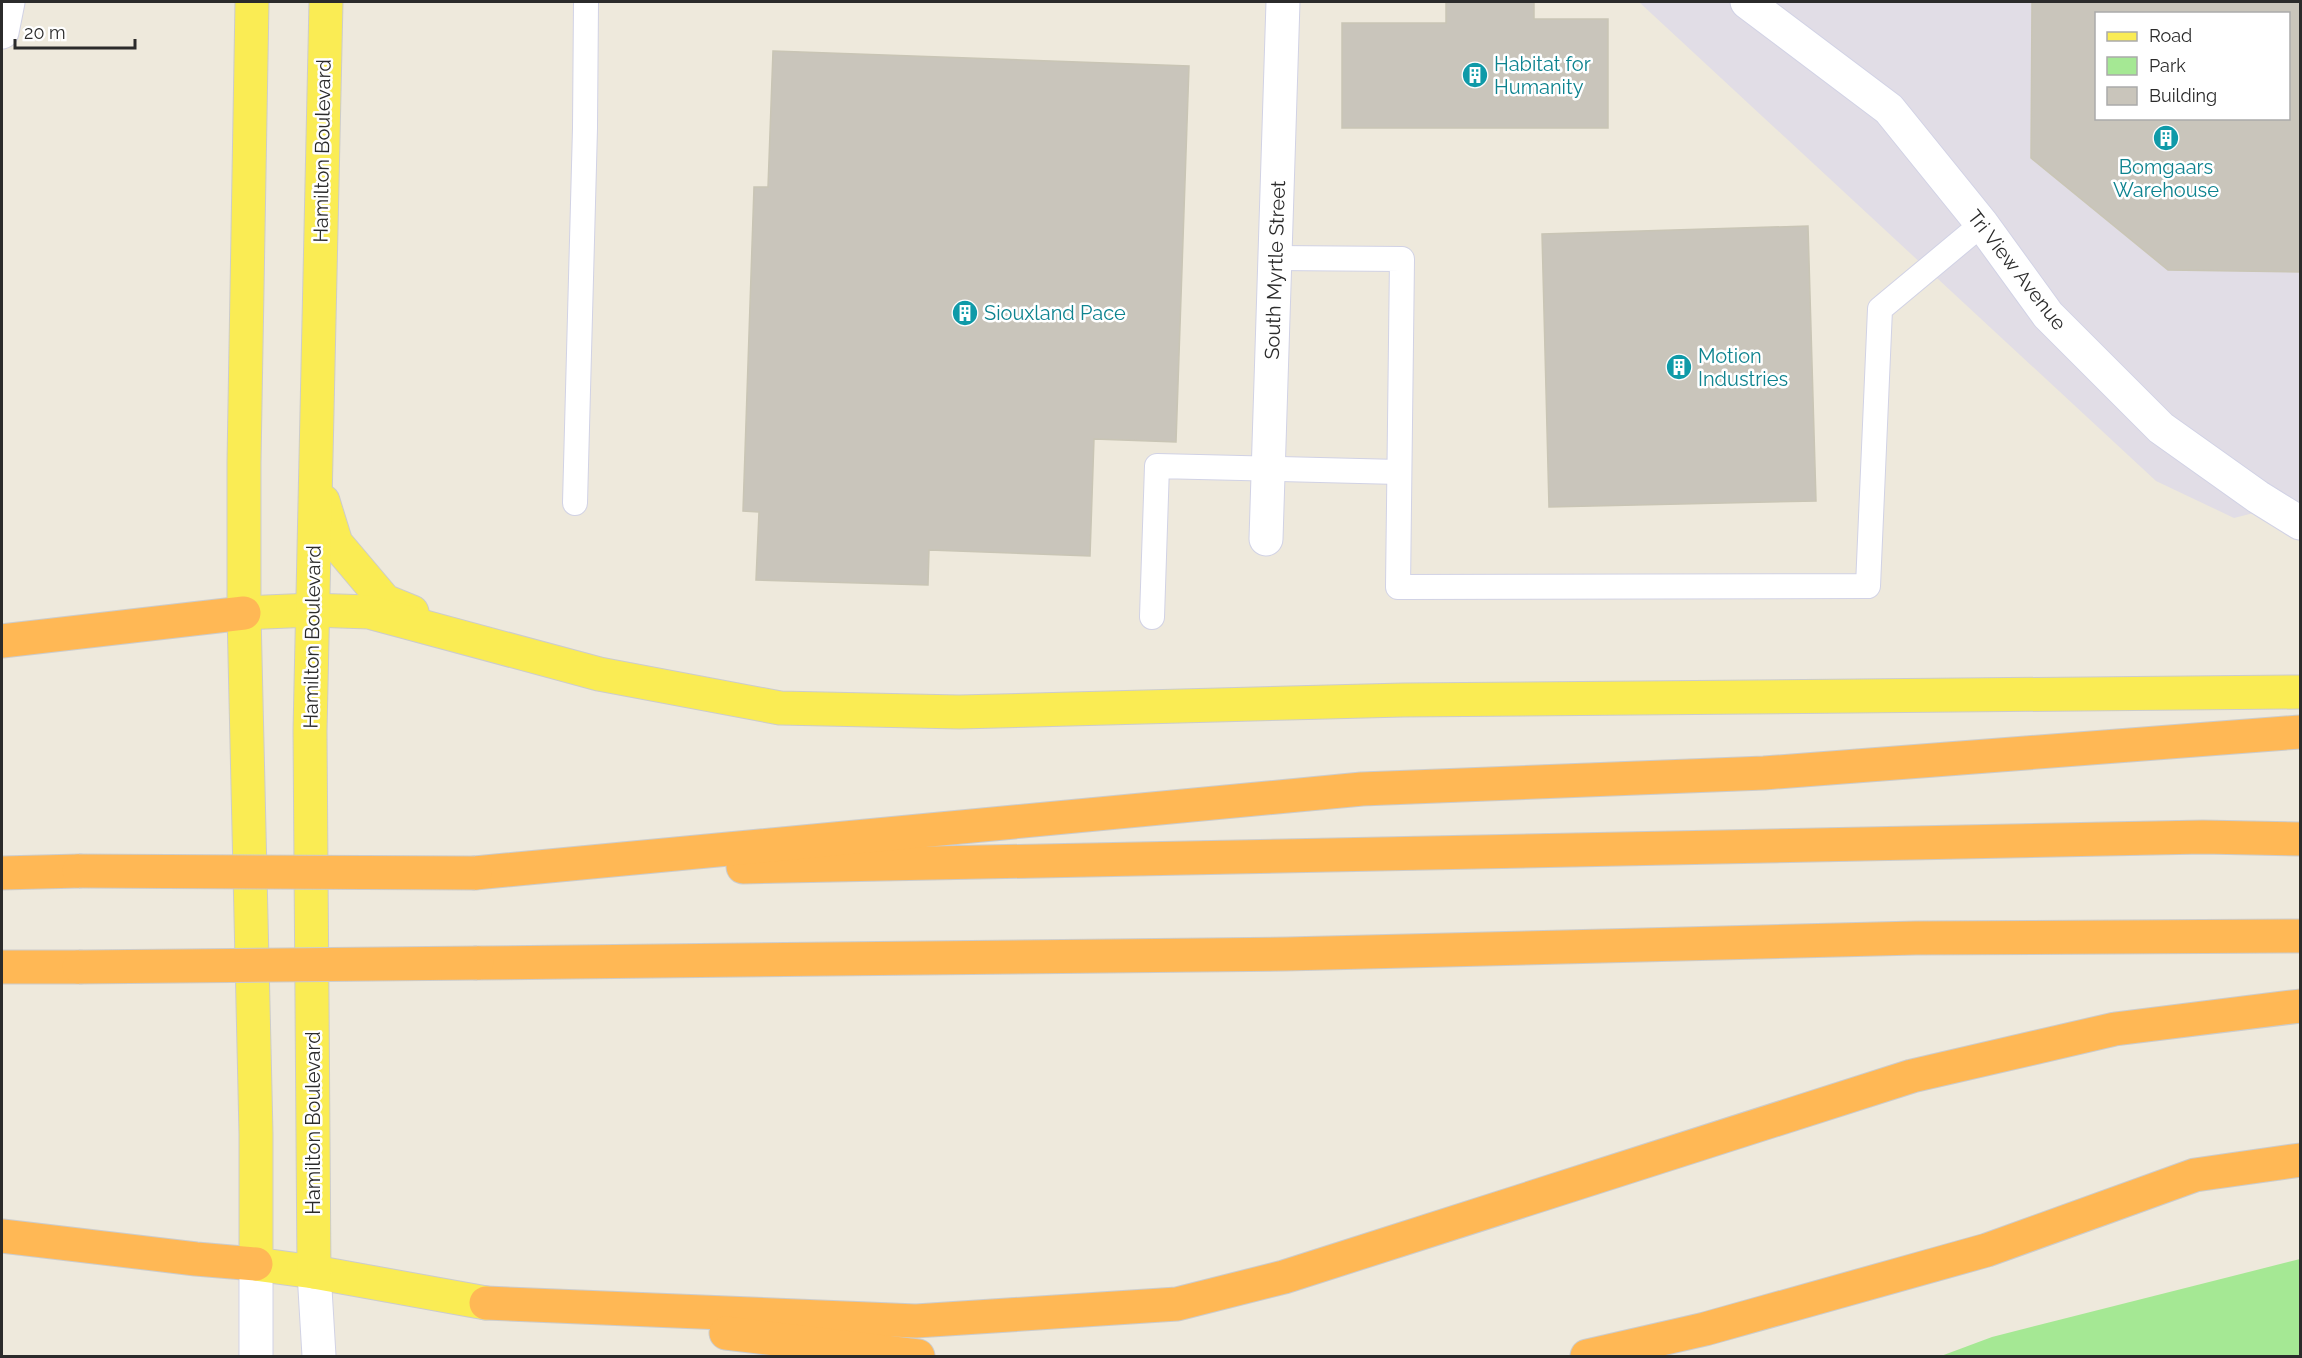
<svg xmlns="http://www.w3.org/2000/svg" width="2302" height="1358" font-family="Raleway,sans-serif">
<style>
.industrial{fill:#e1dde6;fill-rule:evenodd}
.green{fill:#a5e894}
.building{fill:#c9c5bb;stroke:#c9c5b5;stroke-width:1.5;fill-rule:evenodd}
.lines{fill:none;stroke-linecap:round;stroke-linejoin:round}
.lane-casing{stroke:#d1d2e5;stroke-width:26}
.street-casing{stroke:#d1d2e5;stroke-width:35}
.secondary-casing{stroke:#d1d2e5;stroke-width:35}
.primary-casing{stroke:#ccc;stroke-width:35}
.highway-casing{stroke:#ccc;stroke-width:35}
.lane{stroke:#fff;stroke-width:24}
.street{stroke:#fff;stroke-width:33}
.secondary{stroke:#fff;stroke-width:33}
.primary{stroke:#faec54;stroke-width:33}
.highway{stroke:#ffb855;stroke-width:33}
.highway-bridge-casing{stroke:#ccc;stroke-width:35;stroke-linecap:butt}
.highway-bridge{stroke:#ffb855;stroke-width:33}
.labels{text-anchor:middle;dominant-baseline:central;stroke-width:5;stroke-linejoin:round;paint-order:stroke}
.culture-label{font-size:20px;fill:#0d838f;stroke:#fff;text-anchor:start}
.street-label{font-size:20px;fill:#2b2b2b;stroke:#fff}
</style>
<rect width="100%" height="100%" fill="#eee9dc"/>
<path class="industrial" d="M 1639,2 L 2300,2 L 2300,501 L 2234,518 L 2156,481 ZM 2096,14 L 2288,14 L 2288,118 L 2096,118 Z"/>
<path class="green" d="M 2300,1259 L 2300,1356 L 1941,1356 L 1992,1337 Z"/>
<g class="building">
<path d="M 1446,2 L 1534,2 L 1534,19 L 1608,19 L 1608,128 L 1342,128 L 1342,23 L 1446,23 Z"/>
<path d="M 2032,2 L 2300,2 L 2300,272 L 2168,270 L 2031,158 ZM 2096,14 L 2288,14 L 2288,118 L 2096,118 Z"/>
<path d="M 773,51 L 1189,66 L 1176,442 L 1094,439 L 1090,556 L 929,550 L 928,585 L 756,580 L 759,512 L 743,511 L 754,187 L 768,187 Z"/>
<path d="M 1808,226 L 1816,501 L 1549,507 L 1542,234 Z"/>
</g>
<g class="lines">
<g class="lane-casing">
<g id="lane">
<path d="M 1275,258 L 1402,259 L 1398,587 L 1868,586 L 1880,309 L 1982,224"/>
<path d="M 575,503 L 585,128 L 586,2"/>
<path d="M 1152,617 L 1157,466 L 1399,472"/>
</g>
</g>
<g class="street-casing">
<g id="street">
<path d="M 2,32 L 8,2"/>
<path d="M 1266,539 L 1283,2"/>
<path d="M 314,1272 L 319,1356"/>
<path d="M 256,1356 L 256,1264"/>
</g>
</g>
<g class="secondary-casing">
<path id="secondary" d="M 1747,2 L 1889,109 L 1982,224 L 2048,315 L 2161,428 L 2258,497 L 2300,523"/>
</g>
<g class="primary-casing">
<g id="primary">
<path d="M 252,2 L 244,462 L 244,613 L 256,1134 L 256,1264 L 314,1272 L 486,1303"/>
<path d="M 323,501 L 336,543 L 385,601 L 412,612"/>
<path d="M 244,613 L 312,610 L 369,612 L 599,674 L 780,708 L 959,712 L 1403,700 L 2300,692"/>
<path d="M 314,1272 L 310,731 L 326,2"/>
</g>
</g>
<g class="highway-casing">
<g id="highway">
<path d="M 2,641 L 244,613"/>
<path d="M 743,867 L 2203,837 L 2300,839"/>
<path d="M 2,873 L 79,871"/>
<path d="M 475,873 L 1362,789 L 1764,773 L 2300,732"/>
<path d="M 477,963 L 1286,954 L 1916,938 L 2300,936"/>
<path d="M 2,967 L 79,967"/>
<path d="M 2,1236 L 196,1259 L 256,1264"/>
<path d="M 486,1303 L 916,1321 L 1177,1304 L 1284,1277 L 1912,1076 L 2115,1029 L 2300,1006"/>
<path d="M 726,1333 L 918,1356"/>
<path d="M 1587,1356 L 1705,1329 L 1987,1250 L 2195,1175 L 2300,1160"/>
</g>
</g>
<use href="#lane" class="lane"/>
<use href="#street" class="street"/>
<use href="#secondary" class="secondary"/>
<use href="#primary" class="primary"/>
<use href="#highway" class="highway"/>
<g class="highway-bridge-casing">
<g id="highway-bridge">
<path d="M 79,871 L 475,873"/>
<path d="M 79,967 L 477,963"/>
</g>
</g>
<use href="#highway-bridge" class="highway-bridge"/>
</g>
<defs>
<g id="building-disc" transform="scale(1.35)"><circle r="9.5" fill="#0f9aa8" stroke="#fff"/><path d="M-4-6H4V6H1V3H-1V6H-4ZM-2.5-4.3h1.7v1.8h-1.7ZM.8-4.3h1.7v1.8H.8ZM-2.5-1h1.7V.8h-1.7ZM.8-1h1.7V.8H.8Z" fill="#fff"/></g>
</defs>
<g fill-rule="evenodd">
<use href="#building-disc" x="1475" y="75"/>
<use href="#building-disc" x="2166" y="138"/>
<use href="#building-disc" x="965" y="313"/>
<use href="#building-disc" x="1679" y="367"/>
</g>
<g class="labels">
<g class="culture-label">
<text x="1494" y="64">Habitat for<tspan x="1494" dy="23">Humanity</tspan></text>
<text x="2166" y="167" text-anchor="middle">Bomgaars<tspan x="2166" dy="23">Warehouse</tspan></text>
<text x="984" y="313">Siouxland Pace</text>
<text x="1698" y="356">Motion<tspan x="1698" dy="23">Industries</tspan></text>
</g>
<g class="street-label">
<text transform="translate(322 151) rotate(-89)">Hamilton Boulevard</text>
<text transform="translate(1275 270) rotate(-88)">South Myrtle Street</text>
<text transform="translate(2017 270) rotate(52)">Tri View Avenue</text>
<text transform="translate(312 637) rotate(-89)">Hamilton Boulevard</text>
<text transform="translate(313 1123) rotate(-90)">Hamilton Boulevard</text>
</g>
</g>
<rect width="2302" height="1358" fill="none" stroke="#2b2b2b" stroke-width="6"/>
<rect x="2095" y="12" width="195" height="108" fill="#ffffff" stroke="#aaaaaa" stroke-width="1.5"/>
<rect x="2107" y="32" width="30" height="9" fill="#faec54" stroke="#aaaaaa" stroke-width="1.5"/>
<text x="2149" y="42" font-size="18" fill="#2b2b2b">Road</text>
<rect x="2107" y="57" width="30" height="18" fill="#a5e894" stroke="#aaaaaa" stroke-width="1.5"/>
<text x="2149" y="72" font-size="18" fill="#2b2b2b">Park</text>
<rect x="2107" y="87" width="30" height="18" fill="#c9c5bb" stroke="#aaaaaa" stroke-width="1.5"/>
<text x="2149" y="102" font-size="18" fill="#2b2b2b">Building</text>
<path d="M15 39v9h120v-9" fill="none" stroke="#2b2b2b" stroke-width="3"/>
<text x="24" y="39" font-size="18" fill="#2b2b2b" stroke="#ffffff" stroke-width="4.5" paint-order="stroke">20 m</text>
</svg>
